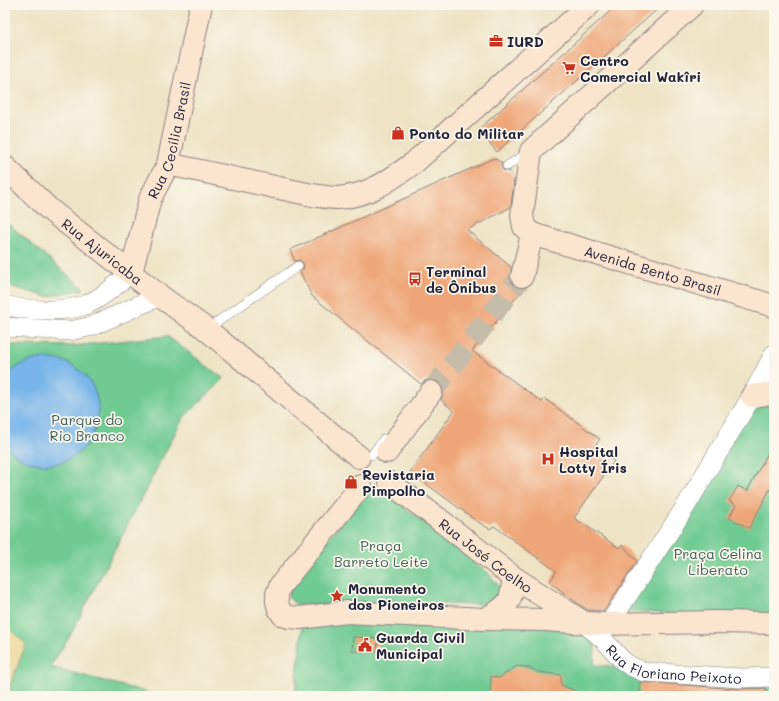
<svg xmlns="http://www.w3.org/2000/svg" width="779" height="701" font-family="Mali,sans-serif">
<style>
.green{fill:#70cb92;stroke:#497666}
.sand{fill:#eeda9e;stroke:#887e6c}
.water{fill:#78b5ea;stroke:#4d6c92}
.building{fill:#efa779}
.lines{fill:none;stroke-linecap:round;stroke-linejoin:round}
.secondary-tunnel{stroke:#c5bca9;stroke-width:22;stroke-dasharray:22 11;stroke-linecap:butt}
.lane-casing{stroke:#888280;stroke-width:10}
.street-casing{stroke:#888280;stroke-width:20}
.secondary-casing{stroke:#888280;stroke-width:24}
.lane{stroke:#fff;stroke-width:9}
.street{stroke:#fff;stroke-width:19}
.secondary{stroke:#fce5cf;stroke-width:22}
.labels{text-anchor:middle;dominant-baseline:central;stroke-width:3.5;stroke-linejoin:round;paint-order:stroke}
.poi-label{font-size:14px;font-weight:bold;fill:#22223b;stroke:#fbf7ec;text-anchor:start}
.street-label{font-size:14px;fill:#22223b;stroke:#fbf7ec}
.park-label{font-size:14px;fill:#3d5d59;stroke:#fbf7ec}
</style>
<rect width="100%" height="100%" fill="#fbf7ec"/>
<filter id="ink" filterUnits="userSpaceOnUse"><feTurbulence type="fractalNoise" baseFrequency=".025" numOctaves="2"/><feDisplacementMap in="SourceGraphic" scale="8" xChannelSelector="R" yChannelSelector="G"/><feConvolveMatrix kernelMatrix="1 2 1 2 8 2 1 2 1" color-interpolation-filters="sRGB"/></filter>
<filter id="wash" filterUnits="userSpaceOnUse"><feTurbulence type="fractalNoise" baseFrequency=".012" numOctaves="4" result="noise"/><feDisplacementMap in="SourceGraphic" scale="16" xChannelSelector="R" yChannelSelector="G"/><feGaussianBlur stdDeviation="0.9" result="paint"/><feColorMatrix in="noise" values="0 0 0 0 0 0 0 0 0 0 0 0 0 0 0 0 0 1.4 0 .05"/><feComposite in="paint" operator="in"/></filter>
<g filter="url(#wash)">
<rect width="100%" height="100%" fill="#eee3c4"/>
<g class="green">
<path d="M 5,221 L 84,289 L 48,297 L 5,285 Z"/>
<path d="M 167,336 L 224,379 L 183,418 L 71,634 L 50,667 L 150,693 L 150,696 L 5,696 L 5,343 L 11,345 L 72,346 Z"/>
<path d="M 774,346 L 774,621 L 626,611 Z"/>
<path d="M 373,490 L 385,492 L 488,573 L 499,586 L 499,598 L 489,604 L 297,605 L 288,597 L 293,583 L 362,495 Z"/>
<path d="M 304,610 L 596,626 L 594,665 L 774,677 L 774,696 L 295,696 Z"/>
</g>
<path class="sand" d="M 5,625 L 26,644 L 9,687 L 12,696 L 5,696 Z"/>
<path class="water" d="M 45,358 C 51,359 57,359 63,361 C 134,390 87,493 19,457 C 14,454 9,449 5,445 L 5,378 C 18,364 27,361 45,358 Z"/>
<g id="blocks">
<g class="building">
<path d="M 617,5 L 662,5 L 497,152 L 478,130 Z"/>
<path d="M 494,158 L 502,163 L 501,167 L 504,171 L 510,171 L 514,180 L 511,207 L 467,230 L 511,267 L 510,280 L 514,285 L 519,288 L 524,288 L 472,351 L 542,402 L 545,399 L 600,439 L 594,447 L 614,461 L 574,518 L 619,548 L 622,545 L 637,561 L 604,611 L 588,610 L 577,603 L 550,582 L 556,571 L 494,526 L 490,529 L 470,517 L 470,516 L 410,472 L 454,411 L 441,400 L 443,393 L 442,387 L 438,382 L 432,380 L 426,380 L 421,384 L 312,296 L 300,272 L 304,268 L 303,263 L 300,260 L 295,261 L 290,250 Z"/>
<path d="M 774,442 L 774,482 L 749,528 L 729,518 L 736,505 L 729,501 L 738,486 L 747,491 Z"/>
<path d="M 353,637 L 378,639 L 377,652 L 352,651 Z"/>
<path d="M 517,666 L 530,668 L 538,672 L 561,675 L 561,685 L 587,696 L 490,696 L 491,676 L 499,678 Z"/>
<path d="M 640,682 L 739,689 L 766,688 L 766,696 L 640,696 Z"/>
</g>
</g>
</g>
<g filter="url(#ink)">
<use href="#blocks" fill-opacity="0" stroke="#888280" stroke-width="1"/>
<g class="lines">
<path class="secondary-tunnel" d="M 431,392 L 522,276"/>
<g class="lane-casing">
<g id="lane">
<path d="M 507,166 L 528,153"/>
<path d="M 207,329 L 298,266"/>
<path d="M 372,455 L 384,439"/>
</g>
</g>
<g class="street-casing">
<g id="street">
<path d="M 5,305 C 26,311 61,312 82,306 C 99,301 117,284 131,273"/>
<path d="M 5,327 L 70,331 L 92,326 L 160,296"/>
<path id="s1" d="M 585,624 L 603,639 L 622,660 L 630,666 L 644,672 L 740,678 L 774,677"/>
<path d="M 609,624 L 684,509 L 752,396 L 774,354"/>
</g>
</g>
<g class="secondary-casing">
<g id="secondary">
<path id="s2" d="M 692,5 L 531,151 L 522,215 L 524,227 L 532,234 L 774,306"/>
<path d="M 168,164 L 312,195 C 320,196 329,198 337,198 C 369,196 390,180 415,162 L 589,5"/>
<path id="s3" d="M 5,167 L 50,210 L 160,296 L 206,329 L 359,457"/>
<path id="s4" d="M 131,273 L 150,199 L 168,164 L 201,5"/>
<path d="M 522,276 L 532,234"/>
<path d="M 752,396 L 766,394 L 774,395"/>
<path d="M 387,452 L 431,392"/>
<path id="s5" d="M 390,483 L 436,517 L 513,577 L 583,622"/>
<path d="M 361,486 L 280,586 L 277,594 L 277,602 L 279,609 L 283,615 L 289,617 L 300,618 L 347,612 L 485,619 L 545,620 L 602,624 L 718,622 L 774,623"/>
<path d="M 485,619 C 507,607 513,603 513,577"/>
</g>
</g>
<use href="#lane" class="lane"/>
<use href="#street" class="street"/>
<use href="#secondary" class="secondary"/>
</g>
</g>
<defs>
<g id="office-bare" transform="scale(1.08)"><path d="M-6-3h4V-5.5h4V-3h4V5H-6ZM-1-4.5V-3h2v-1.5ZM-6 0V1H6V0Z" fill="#c8321e" stroke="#fbf7ec" stroke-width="2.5" paint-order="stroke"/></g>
<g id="supermarket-bare" transform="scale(1.08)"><path d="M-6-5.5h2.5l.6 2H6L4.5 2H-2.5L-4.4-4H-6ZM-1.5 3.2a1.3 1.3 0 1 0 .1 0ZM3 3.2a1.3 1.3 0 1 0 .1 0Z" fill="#c8321e" stroke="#fbf7ec" stroke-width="2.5" paint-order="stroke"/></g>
<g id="shop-bare" transform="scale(1.08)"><path d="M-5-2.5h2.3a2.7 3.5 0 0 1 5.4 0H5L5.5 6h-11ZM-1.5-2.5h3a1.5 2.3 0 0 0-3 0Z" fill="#c8321e" stroke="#fbf7ec" stroke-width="2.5" paint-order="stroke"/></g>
<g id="bus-bare" transform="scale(1.08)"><path d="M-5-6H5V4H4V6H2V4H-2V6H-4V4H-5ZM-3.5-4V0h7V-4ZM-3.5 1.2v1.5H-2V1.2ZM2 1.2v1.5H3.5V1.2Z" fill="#c8321e" stroke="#fbf7ec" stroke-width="2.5" paint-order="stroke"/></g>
<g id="hospital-bare" transform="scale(1.08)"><path d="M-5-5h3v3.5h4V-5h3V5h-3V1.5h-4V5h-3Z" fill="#c8321e" stroke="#fbf7ec" stroke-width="2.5" paint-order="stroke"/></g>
<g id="sight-bare" transform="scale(1.08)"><path d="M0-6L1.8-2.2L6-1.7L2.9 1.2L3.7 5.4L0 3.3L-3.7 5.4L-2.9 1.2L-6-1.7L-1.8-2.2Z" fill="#c8321e" stroke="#fbf7ec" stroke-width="2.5" paint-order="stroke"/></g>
<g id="civic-bare" transform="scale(1.08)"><path d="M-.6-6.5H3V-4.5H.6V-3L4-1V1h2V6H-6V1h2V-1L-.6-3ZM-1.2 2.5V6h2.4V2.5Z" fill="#c8321e" stroke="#fbf7ec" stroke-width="2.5" paint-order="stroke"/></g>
</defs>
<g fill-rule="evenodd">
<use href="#office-bare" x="496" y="41"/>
<use href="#supermarket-bare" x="569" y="68"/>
<use href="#shop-bare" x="398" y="133"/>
<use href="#bus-bare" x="415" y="279"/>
<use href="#hospital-bare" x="548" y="459"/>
<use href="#shop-bare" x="351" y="482"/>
<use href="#sight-bare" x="337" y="596"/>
<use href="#civic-bare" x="365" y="645"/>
</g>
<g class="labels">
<g class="poi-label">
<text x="507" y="41">IURD</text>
<text x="580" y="60">Centro<tspan x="580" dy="16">Comercial Wakîri</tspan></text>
<text x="409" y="133">Ponto do Militar</text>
<text x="426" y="271">Terminal<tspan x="426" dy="16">de Ônibus</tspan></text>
<text x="559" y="451">Hospital<tspan x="559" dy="16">Lotty Íris</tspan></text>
<text x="362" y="474">Revistaria<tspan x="362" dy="16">Pimpolho</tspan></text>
<text x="348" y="588">Monumento<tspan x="348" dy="16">dos Pioneiros</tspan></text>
<text x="376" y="637">Guarda Civil<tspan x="376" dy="16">Municipal</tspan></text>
</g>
<g class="street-label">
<text stroke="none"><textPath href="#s4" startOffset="139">Rua Cecília Brasil</textPath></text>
<text stroke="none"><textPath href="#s3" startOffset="129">Rua Ajuricaba</textPath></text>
<text stroke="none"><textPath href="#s2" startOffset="431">Avenida Bento Brasil</textPath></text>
<text stroke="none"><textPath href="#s5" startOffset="120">Rua José Coelho</textPath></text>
<text stroke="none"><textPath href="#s1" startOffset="104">Rua Floriano Peixoto</textPath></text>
</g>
<g class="park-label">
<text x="87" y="419">Parque do<tspan x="87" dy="16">Rio Branco</tspan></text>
<text x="381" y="545">Praça<tspan x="381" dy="16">Barreto Leite</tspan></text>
<text x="718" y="553">Praça Celina<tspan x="718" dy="16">Liberato</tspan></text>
</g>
</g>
<rect width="779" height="701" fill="none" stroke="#fbf7ec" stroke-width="20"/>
</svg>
